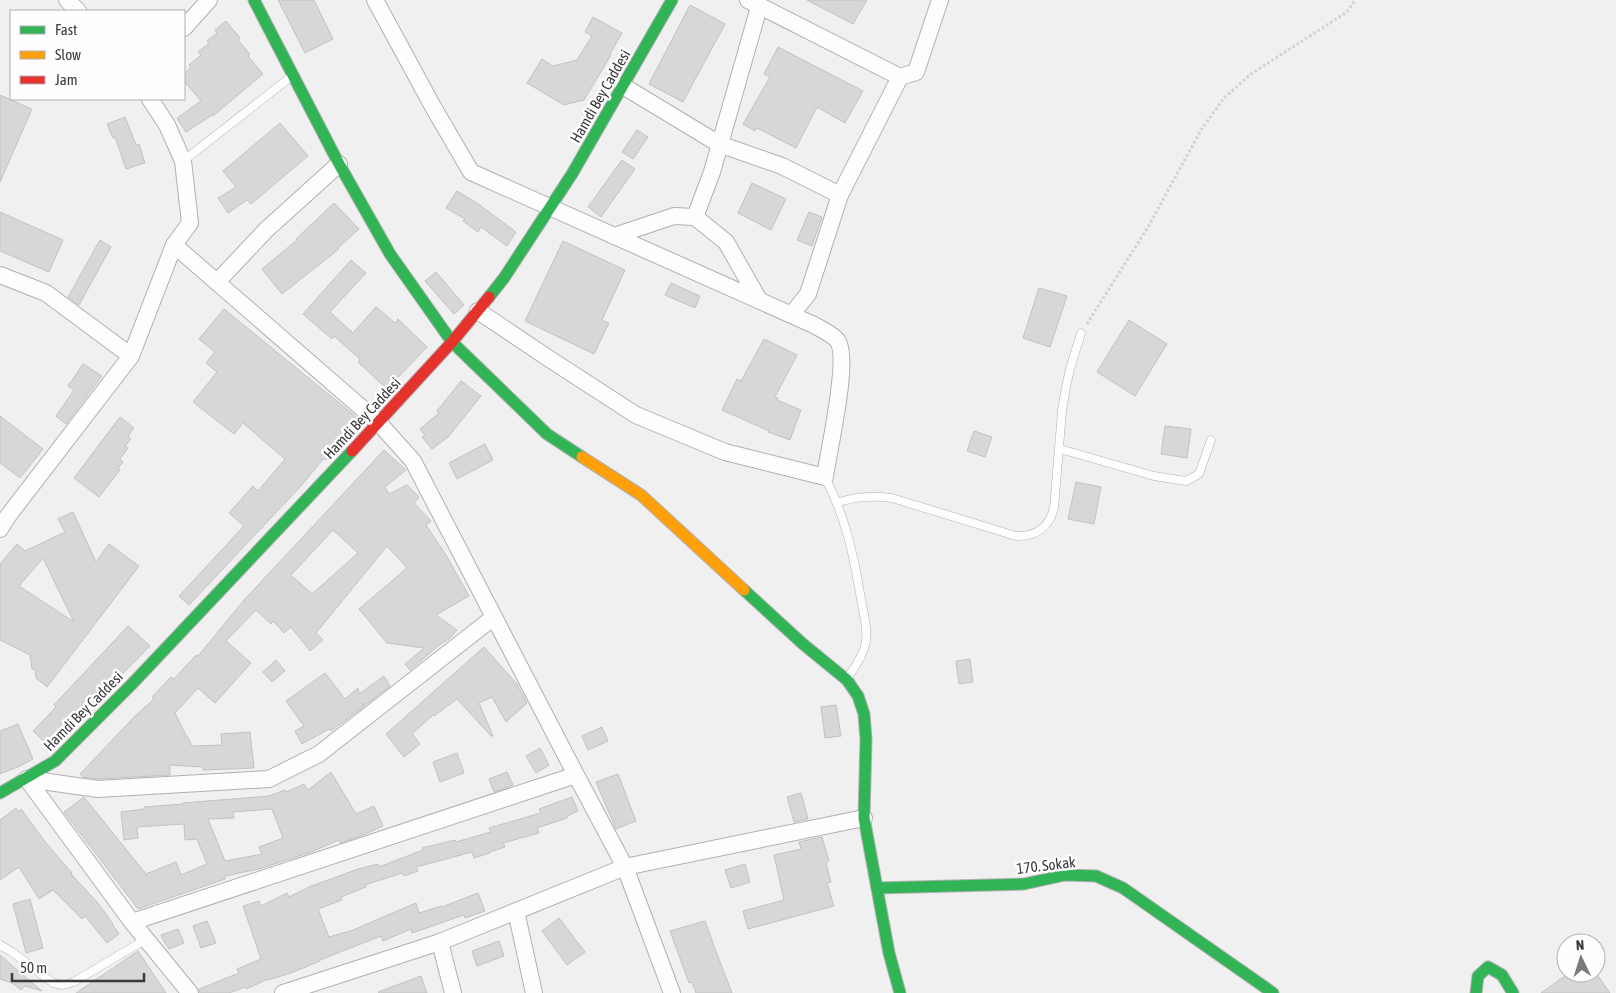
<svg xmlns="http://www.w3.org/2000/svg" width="1616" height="993" font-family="'Asap Condensed',sans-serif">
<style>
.building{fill:#d8d7d8;stroke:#c3c2c3;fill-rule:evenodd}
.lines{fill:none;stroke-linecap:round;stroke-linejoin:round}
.lane-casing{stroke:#b1b0b1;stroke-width:9}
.street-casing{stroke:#b1b0b1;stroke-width:18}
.fast-casing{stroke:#b1b0b1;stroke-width:13}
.slow-casing{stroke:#b1b0b1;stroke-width:13}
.jam-casing{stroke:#b1b0b1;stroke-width:13}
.path{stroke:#d1d1d1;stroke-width:3;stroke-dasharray:2.5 2.5;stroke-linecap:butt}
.lane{stroke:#fdfdfd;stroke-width:8}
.street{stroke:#fdfdfd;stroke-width:16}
.fast{stroke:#30b455;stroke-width:11}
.slow{stroke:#ff9f0a;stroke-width:11}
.jam{stroke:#e5322d;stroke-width:11}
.labels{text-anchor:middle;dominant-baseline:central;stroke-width:5;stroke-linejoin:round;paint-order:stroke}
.street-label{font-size:15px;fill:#3b3a3b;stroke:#fffdff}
</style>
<rect width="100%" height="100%" fill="#f1f0f1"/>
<g class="building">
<path d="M 278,0 L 314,0 L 333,39 L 305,53 Z"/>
<path d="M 807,0 L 867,0 L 853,24 Z"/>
<path d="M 690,5 L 725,24 L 683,102 L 649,84 Z"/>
<path d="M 593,17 L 622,33 L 610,54 L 611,55 L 584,100 L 564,105 L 527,83 L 542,59 L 553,66 L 577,60 L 592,36 L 585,32 Z"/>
<path d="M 226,21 L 240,38 L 238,40 L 250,54 L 248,56 L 263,74 L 213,116 L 212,115 L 186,132 L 177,118 L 201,101 L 184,81 L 184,74 L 191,67 L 189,65 L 201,55 L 198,52 L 209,43 L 207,41 L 217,33 L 215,30 Z"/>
<path d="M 778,47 L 863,91 L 845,123 L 817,107 L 796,148 L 757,128 L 755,131 L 743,124 L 770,77 L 764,74 Z"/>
<path d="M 0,95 L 32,109 L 0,182 Z"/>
<path d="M 125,117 L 136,145 L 139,144 L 145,163 L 126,169 L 115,137 L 113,138 L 107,124 Z"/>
<path d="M 280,123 L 308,156 L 251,204 L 247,200 L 228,213 L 218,198 L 236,187 L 223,171 Z"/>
<path d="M 637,130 L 648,137 L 633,159 L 622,152 Z"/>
<path d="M 622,160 L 635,169 L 601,217 L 588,207 Z"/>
<path d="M 752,183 L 786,199 L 771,230 L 738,213 Z"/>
<path d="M 457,191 L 477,203 L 516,232 L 507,246 L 481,227 L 478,232 L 463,221 L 465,219 L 446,208 Z"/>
<path d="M 334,203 L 359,229 L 338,248 L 339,249 L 282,294 L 262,269 L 297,240 L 296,239 Z"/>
<path d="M 0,212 L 63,240 L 49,272 L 0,251 Z"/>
<path d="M 809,212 L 822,217 L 812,246 L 797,240 Z"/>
<path d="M 100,240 L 111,247 L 79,305 L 68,297 Z"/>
<path d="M 563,241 L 625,270 L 602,320 L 609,323 L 594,354 L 525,321 Z"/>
<path d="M 351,260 L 366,273 L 330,312 L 353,333 L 376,307 L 395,323 L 398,319 L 427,347 L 387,389 L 358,362 L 360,359 L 334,336 L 332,339 L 303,314 Z"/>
<path d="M 436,272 L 464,305 L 454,314 L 425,281 Z"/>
<path d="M 671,283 L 700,296 L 695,308 L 665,295 Z"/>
<path d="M 1039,288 L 1067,296 L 1050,347 L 1023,338 Z"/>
<path d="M 224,309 L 360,420 L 332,454 L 326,460 L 324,458 L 301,486 L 189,605 L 179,596 L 244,526 L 229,513 L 253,486 L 258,491 L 285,459 L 243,423 L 234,434 L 193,402 L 217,372 L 206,363 L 215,352 L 199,339 Z"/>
<path d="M 1129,320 L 1167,344 L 1135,396 L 1097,372 Z"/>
<path d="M 764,339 L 797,355 L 775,397 L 778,398 L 777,400 L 801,410 L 790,440 L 768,432 L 769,431 L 722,410 L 737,379 L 741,381 Z"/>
<path d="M 83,364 L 102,376 L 66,424 L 56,416 L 74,390 L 68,386 Z"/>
<path d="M 461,381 L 481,396 L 448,437 L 432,449 L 422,437 L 425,435 L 420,429 L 439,413 L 437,411 Z"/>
<path d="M 0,416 L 43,449 L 20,478 L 0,463 Z"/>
<path d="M 120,417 L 134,428 L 128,436 L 131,439 L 125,446 L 128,448 L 120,459 L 123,462 L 118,468 L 120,470 L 99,497 L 74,478 Z"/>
<path d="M 1165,426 L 1191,429 L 1187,458 L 1161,454 Z"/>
<path d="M 974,431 L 992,437 L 985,457 L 967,451 Z"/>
<path d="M 485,444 L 493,460 L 457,479 L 449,463 Z"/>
<path d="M 384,450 L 406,470 L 385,487 L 389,494 L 407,485 L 419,497 L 414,503 L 431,521 L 426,525 L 446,555 L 469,596 L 436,615 L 457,630 L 449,639 L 442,643 L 410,670 L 405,664 L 424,648 L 387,643 L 359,609 L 407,568 L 387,546 L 316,633 L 323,640 L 310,651 L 291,627 L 284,633 L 273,621 L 271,624 L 256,610 L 226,641 L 251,663 L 215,703 L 198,688 L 175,713 L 186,735 L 184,737 L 188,737 L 192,746 L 222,745 L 221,734 L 250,732 L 254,768 L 203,770 L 203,767 L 170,765 L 170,775 L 98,779 L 83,777 L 80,774 L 134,717 L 154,699 L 152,697 L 171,677 L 174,679 L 196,655 L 198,656 L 245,599 ZM 333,530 L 358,553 L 312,594 L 291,575 Z"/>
<path d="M 1076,482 L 1101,487 L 1094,524 L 1068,519 Z"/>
<path d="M 73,512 L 96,562 L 109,544 L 139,566 L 47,687 L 36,678 L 35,669 L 32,669 L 30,655 L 0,640 L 0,564 L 17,544 L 25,551 L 65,532 L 58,519 ZM 43,558 L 74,622 L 19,586 Z"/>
<path d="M 128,626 L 150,646 L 50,747 L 33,731 L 56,707 L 54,705 Z"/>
<path d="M 484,647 L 517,684 L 527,703 L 506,722 L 492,697 L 479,703 L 493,736 L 491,736 L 457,699 L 434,716 L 433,715 L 412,734 L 420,744 L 404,757 L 386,734 Z"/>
<path d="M 970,659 L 973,682 L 959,684 L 956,661 Z"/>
<path d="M 276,660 L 285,671 L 272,682 L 263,672 Z"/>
<path d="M 325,673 L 345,699 L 358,688 L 359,694 L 384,676 L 390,686 L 364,706 L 362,703 L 363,707 L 331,731 L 329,729 L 302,744 L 295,731 L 304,726 L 286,701 Z"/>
<path d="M 836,705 L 841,736 L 825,738 L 821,707 Z"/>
<path d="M 18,724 L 33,759 L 20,766 L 0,774 L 0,731 Z"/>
<path d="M 602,727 L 608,741 L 588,750 L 582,736 Z"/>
<path d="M 540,748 L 549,765 L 536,773 L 526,756 Z"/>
<path d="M 457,753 L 464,773 L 440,782 L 433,762 Z"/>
<path d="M 331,772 L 356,814 L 374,806 L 383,826 L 363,835 L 340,843 L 339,840 L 311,852 L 259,869 L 225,876 L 225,879 L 138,909 L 64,812 L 84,797 L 146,874 L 176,862 L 181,875 L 207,864 L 197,839 L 185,840 L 184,824 L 137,827 L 138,838 L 124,840 L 121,812 L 144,809 L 144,807 L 183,804 L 183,803 L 269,796 L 285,790 L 286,792 L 304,784 L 308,790 ZM 272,809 L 283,838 L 259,847 L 262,854 L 225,861 L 208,819 L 234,818 L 233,812 Z"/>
<path d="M 507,772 L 513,785 L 494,792 L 489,779 Z"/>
<path d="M 618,774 L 636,821 L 616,829 L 596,782 Z"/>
<path d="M 801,793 L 808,819 L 794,822 L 787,797 Z"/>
<path d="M 572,797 L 578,811 L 567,816 L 567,818 L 537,828 L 539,833 L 503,843 L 505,847 L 490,852 L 490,853 L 474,858 L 472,852 L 416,867 L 418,871 L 404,876 L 402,873 L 365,885 L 366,887 L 341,897 L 342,900 L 318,909 L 329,937 L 353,930 L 416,903 L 419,913 L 441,906 L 442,907 L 478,893 L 485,911 L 465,918 L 464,915 L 412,933 L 411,929 L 383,941 L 381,936 L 320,960 L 320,961 L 291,973 L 268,980 L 268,979 L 246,989 L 245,987 L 229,993 L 200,993 L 199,989 L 239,973 L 237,969 L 261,959 L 243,906 L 259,901 L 261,906 L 287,893 L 289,897 L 309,887 L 358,869 L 378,864 L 379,867 L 423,850 L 422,848 L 455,840 L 456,842 L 491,832 L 489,828 L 541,813 L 539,809 Z"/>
<path d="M 16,808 L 18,812 L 21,809 L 46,843 L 72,873 L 71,874 L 98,903 L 113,924 L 112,924 L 119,934 L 107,943 L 85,916 L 82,919 L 53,890 L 39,899 L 19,867 L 0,880 L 0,820 Z"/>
<path d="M 822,837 L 829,861 L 826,863 L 831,882 L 827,883 L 834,906 L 748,929 L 743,911 L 784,900 L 774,855 L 801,849 L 799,842 Z"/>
<path d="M 745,864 L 750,882 L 731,888 L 725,870 Z"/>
<path d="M 30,899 L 43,948 L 26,953 L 13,904 Z"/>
<path d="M 559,918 L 585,952 L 567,965 L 542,931 Z"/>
<path d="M 207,921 L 216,943 L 201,948 L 193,926 Z"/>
<path d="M 705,921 L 714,946 L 732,993 L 696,993 L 692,982 L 689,983 L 670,931 Z"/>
<path d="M 178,929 L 184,943 L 169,949 L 165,943 L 161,935 Z"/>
<path d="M 499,941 L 504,956 L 477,966 L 472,951 Z"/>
<path d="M 138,951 L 166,993 L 76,993 Z"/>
<path d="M 0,955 L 30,981 L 42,991 L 25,986 L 21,990 L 12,983 L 0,979 Z"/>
<path d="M 1569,973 L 1596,973 L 1610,993 L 1541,993 Z"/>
<path d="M 421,976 L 427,993 L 379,993 L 378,992 Z"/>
</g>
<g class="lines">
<g class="lane-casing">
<g id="lane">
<path d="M 183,161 L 292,76"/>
<path d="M 1060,449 L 1154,476 L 1186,481 L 1199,474 L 1211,440"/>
<path d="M 825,477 C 846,519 853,552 861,599 C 863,612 868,627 866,641 C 864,655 855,666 847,679"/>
<path d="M 837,503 C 856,496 873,496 892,498 L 1016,536 C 1035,537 1049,528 1054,508 L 1062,411 L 1066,387 L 1070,369 L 1081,333"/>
<path d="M 0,945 L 12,952 L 53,983 L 63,985 L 74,982 L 146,939"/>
</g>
</g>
<g class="street-casing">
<g id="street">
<path d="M 67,0 L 78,11"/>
<path d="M 375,0 L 432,105 L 471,172 L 814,325 C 821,329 832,334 837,340 C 851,357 828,452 825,477 L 725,452 L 636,415 L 548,358 L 478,311"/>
<path d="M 748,0 L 900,77 L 916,72 L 940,0"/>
<path d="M 184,28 L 209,0"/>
<path d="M 623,86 L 719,144 L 782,166 L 840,195"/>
<path d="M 695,217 L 712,172 L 759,7"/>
<path d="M 614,236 L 674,216 L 695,217 L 726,242 L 759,300"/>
<path d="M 174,245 L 379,423 L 413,461 L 576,775 L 625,867 L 672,993"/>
<path d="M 0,275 L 46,293 L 131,356"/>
<path d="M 217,282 L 266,230 L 339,164"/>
<path d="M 792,314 L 808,294 L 840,195 L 900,77"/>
<path d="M 0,529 L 8,516 L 131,356 L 174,245 L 190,223 L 183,161 L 167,125 L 150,99"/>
<path d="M 27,779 L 98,789 L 269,779 L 319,754 L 494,617"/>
<path d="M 27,779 L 132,922 L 190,993"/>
<path d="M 516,911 L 534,993"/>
<path d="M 132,922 L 576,775"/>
<path d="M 440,942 L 453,993"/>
<path d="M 283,993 L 440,942 L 625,867 L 864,818"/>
</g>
</g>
<g class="fast-casing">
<g id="fast">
<path d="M 254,0 L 339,164 L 390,254 L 452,342 L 547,434 L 582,457"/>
<path d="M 489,297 L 504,278 L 572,174 L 672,0"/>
<path d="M 744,590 L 803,644 L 847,680 L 858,696 L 864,714 L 866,739 L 864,818 L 889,953 L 900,993"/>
<path d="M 0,793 L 55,761 L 132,684 L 352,451"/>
<path d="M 877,888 L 1024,884 L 1065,875 L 1096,876 L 1123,888 L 1273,993"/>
<path d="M 1476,993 L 1478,976 L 1488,967 L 1502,975 L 1513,993"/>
</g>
</g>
<g class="slow-casing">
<path id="slow" d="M 582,457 L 641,495 L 744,590"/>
</g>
<g class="jam-casing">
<path id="jam" d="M 352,451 L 452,342 L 489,297"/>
</g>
<path class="path" d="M 1087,324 L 1148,227 L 1201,130 L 1224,98 L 1251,74 L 1347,12 L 1355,0"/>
<use href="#lane" class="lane"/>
<use href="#street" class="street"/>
<use href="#fast" class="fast"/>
<use href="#slow" class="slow"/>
<use href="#jam" class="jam"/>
</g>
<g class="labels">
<g class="street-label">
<text transform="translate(600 96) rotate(-60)">Hamdi Bey Caddesi</text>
<text transform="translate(362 418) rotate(-47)">Hamdi Bey Caddesi</text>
<text transform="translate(83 711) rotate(-45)">Hamdi Bey Caddesi</text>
<text transform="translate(1046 865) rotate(-7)">170. Sokak</text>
</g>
</g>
<rect x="10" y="10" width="175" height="90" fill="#fffdff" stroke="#b1afb1"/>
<rect x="20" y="26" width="25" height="8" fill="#30b455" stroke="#b1afb1"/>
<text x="55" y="35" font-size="15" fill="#3b3a3b">Fast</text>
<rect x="20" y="51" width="25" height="8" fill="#ff9f0a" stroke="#b1afb1"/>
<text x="55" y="60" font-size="15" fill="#3b3a3b">Slow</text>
<rect x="20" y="76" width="25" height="8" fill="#e5322d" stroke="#b1afb1"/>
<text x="55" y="85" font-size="15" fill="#3b3a3b">Jam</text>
<g transform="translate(1581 958) rotate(356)"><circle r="24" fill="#fffdff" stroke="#b1afb1"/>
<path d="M0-4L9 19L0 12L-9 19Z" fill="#7b7a7b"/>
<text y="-8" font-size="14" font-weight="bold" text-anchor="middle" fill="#3b3a3b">N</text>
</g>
<path d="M12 973v8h132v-8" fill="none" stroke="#3b3a3b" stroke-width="2.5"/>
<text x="20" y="973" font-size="15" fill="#3b3a3b" stroke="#fffdff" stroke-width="4" paint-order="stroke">50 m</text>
</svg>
